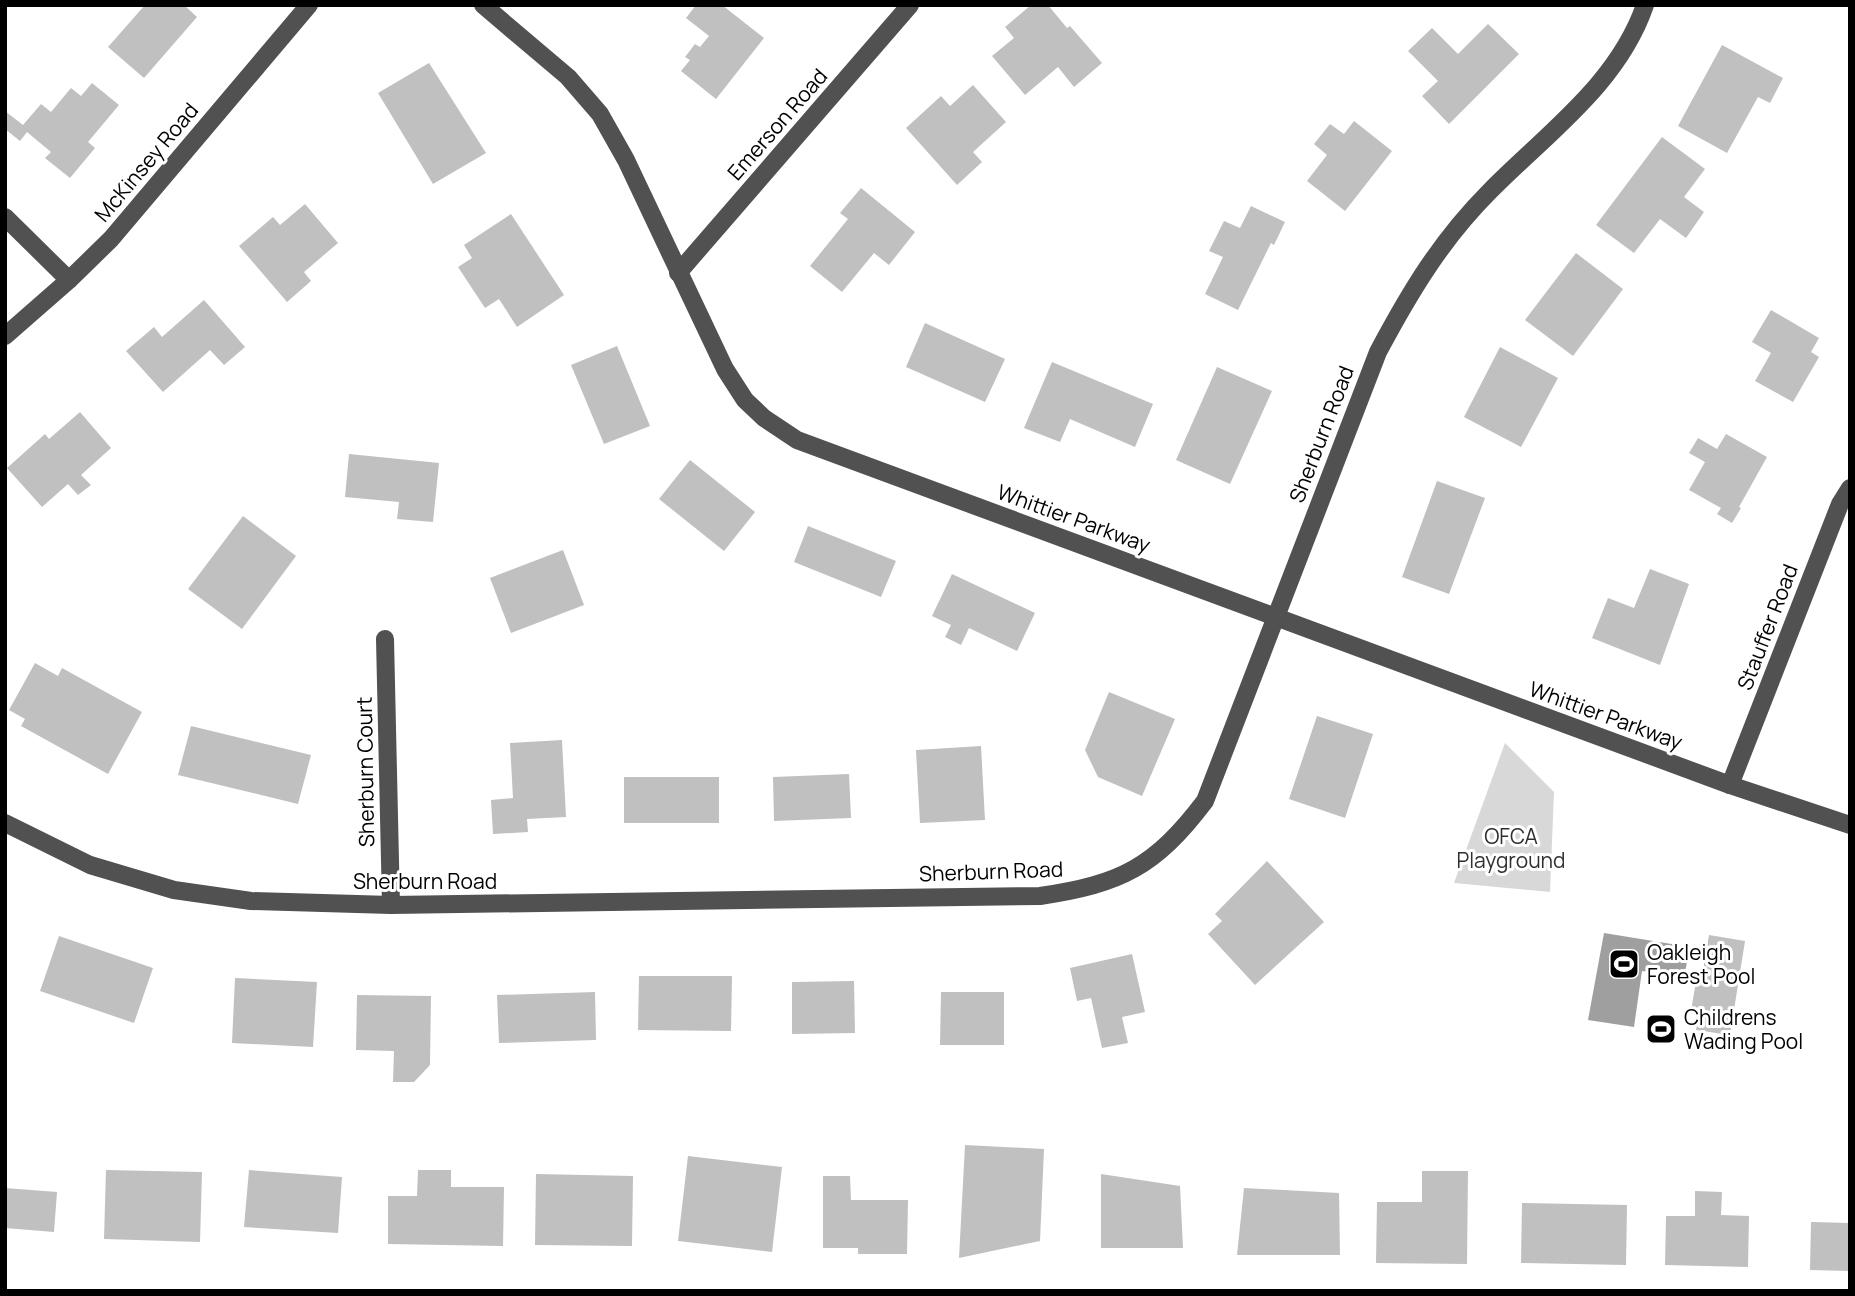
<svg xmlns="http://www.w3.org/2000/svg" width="1855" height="1296" font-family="Manrope,sans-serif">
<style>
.green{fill:#d8d8d8}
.water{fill:#9f9f9f}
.building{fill:#c0c0c0}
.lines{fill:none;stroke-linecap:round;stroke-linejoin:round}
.minor{stroke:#515151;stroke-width:18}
.labels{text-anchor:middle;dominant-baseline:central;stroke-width:6;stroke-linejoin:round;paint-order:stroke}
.street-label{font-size:21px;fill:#000;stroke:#fff}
.park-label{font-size:21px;fill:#2f2f2f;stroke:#fff}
.poi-label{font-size:21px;fill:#000;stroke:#fff;text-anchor:start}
</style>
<rect width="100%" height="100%" fill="#fff"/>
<path class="green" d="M 1505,743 L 1554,792 L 1550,892 L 1454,883 Z"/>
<path class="water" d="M 1604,933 L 1690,947 L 1684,977 L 1642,971 L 1634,1027 L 1588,1020 Z"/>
<g class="building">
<path d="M 145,5 L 184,5 L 197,17 L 144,78 L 108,47 Z"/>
<path d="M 696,5 L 722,5 L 764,38 L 716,99 L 681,71 L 690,60 L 685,57 L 695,44 L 700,47 L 709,36 L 686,18 Z"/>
<path d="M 1031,5 L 1048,5 L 1067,28 L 1070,26 L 1102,63 L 1074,87 L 1058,67 L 1025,95 L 992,56 L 1014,38 L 1005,27 Z"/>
<path d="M 1488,24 L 1519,54 L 1449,124 L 1422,96 L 1438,81 L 1408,51 L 1432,28 L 1458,54 Z"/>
<path d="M 1722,45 L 1783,78 L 1770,103 L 1758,97 L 1727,153 L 1678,126 Z"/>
<path d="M 429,63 L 486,153 L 433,184 L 378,93 Z"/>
<path d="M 92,83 L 119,105 L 88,142 L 95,148 L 70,178 L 45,158 L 51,152 L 27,132 L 20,141 L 5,129 L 5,111 L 23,125 L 41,104 L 51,112 L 71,88 L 81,96 Z"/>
<path d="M 973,85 L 1006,122 L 973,152 L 982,162 L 957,185 L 906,128 L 941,96 L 950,106 Z"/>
<path d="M 1354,121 L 1392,151 L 1345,211 L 1307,181 L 1327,155 L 1314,144 L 1330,124 L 1344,134 Z"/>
<path d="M 1662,137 L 1705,169 L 1684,197 L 1704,212 L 1686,238 L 1660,219 L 1634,253 L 1596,225 Z"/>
<path d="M 861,188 L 915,232 L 889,265 L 874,253 L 842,292 L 810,266 L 848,219 L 840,213 Z"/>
<path d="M 305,204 L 338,243 L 304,272 L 311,281 L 287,302 L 239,246 L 273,217 L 280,225 Z"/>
<path d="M 1251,206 L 1285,222 L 1274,245 L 1271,243 L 1238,310 L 1205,294 L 1223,257 L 1209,251 L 1224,221 L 1240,228 Z"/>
<path d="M 511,214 L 564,295 L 517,327 L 499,299 L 485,308 L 458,267 L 472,258 L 464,245 Z"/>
<path d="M 1576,253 L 1623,289 L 1573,356 L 1525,320 Z"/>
<path d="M 204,300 L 245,347 L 224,365 L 210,350 L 163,392 L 126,351 L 154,327 L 162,337 Z"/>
<path d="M 1771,310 L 1819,338 L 1811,352 L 1819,357 L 1793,402 L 1755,381 L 1771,353 L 1752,342 Z"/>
<path d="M 925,323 L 1005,359 L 985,402 L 906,367 Z"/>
<path d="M 617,346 L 650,426 L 604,444 L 571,365 Z"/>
<path d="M 1500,347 L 1558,378 L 1521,447 L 1464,417 Z"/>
<path d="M 1052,362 L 1153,404 L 1135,447 L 1070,419 L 1060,442 L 1024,428 Z"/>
<path d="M 1217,367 L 1272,391 L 1230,484 L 1176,460 Z"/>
<path d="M 80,412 L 111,448 L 81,475 L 91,485 L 78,495 L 68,484 L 42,507 L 7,468 L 45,434 L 49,439 Z"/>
<path d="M 1726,434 L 1767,457 L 1739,507 L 1741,508 L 1732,523 L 1717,514 L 1721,508 L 1689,490 L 1705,462 L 1689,453 L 1698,438 L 1717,449 Z"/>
<path d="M 349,454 L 439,463 L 433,522 L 397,519 L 399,502 L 345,497 Z"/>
<path d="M 690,460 L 755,512 L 724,551 L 659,499 Z"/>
<path d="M 1437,481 L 1485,498 L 1449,594 L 1402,577 Z"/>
<path d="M 243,516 L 296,556 L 242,629 L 188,589 Z"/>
<path d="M 808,526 L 896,561 L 881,597 L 794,562 Z"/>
<path d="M 563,550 L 584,605 L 511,633 L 490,578 Z"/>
<path d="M 1650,569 L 1689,584 L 1660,665 L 1592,638 L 1608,598 L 1634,608 Z"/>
<path d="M 952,574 L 1035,613 L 1017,651 L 969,628 L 961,645 L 945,637 L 951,625 L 932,616 Z"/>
<path d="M 35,663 L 58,676 L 62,668 L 142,712 L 108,774 L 21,726 L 25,719 L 9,710 Z"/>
<path d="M 1109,692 L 1175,719 L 1142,796 L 1098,777 L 1085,750 Z"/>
<path d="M 1317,716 L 1373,734 L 1345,818 L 1289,799 Z"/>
<path d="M 191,726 L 311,755 L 298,804 L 178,775 Z"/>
<path d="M 562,740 L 566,817 L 527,819 L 528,832 L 493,834 L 491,800 L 513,798 L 510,743 Z"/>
<path d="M 981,746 L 985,820 L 920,823 L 916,750 Z"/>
<path d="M 849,774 L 851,818 L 774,821 L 773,777 Z"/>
<rect x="624" y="777" width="95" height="46"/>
<path d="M 1267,861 L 1324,922 L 1255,985 L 1208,934 L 1222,921 L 1215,914 Z"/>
<path d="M 1709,935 L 1745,941 L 1730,1035 L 1696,1030 L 1699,1013 L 1691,1011 L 1696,981 L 1701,982 Z"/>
<path d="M 59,936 L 153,968 L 134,1023 L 40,991 Z"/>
<path d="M 1132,954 L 1145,1012 L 1122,1017 L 1128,1043 L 1102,1048 L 1091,998 L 1077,1001 L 1070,968 Z"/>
<path d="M 639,976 L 732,976 L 731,1031 L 638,1030 Z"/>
<path d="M 235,978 L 317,982 L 313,1047 L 232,1043 Z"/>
<path d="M 854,981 L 855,1033 L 792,1034 L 792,982 Z"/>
<path d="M 595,992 L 596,1040 L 499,1043 L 497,995 Z"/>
<path d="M 941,992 L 1004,992 L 1004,1045 L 940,1045 Z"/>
<path d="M 357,995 L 431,996 L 430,1065 L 414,1082 L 393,1082 L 394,1051 L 356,1050 Z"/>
<path d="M 965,1145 L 1044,1149 L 1040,1241 L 959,1258 Z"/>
<path d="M 688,1156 L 782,1167 L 772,1252 L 678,1241 Z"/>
<path d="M 106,1170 L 202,1172 L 200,1242 L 104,1239 Z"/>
<path d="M 249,1170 L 342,1177 L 338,1233 L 244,1227 Z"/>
<path d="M 418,1170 L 451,1170 L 451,1187 L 504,1187 L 503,1246 L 388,1244 L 388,1196 L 417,1196 Z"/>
<path d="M 1422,1171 L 1468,1171 L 1467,1264 L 1376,1263 L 1377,1202 L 1422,1202 Z"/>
<path d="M 536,1174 L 633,1176 L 632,1246 L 535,1245 Z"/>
<path d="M 1101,1174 L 1180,1186 L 1183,1248 L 1101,1248 Z"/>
<path d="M 823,1176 L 850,1176 L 851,1200 L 908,1200 L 907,1254 L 858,1254 L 858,1248 L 823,1248 Z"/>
<path d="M 5,1188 L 57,1192 L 54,1232 L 5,1228 Z"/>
<path d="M 1244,1188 L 1339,1193 L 1340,1255 L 1237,1255 Z"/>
<path d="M 1695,1191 L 1722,1192 L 1721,1215 L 1749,1216 L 1748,1267 L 1665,1265 L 1666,1216 L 1695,1216 Z"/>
<path d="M 1522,1203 L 1627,1205 L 1626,1265 L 1521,1263 Z"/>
<path d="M 1811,1222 L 1850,1223 L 1850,1271 L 1810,1270 Z"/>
</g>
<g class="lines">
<g class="minor">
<path d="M 483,5 L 568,77 L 600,114 L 626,160 L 725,369 L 745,400 L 764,418 L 797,440 L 1730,785 L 1850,825"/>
<path d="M 5,217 L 69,280"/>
<path d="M 678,273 L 910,5"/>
<path d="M 5,336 L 69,280 L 111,239 L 309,5"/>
<path d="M 385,639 L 391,905"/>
<path d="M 1730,785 L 1840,504 L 1850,488"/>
<path d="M 5,823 L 90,865 L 174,890 L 251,901 L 391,905 L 1040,896 C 1121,884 1155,867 1205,801 L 1378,352 C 1410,292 1441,240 1490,191 C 1546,134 1618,84 1645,5"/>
</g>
</g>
<defs>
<g id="stadium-square" transform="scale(1.575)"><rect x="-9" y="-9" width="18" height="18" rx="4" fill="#000" stroke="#fff"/><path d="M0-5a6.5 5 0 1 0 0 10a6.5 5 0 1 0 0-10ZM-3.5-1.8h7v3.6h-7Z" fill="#fff"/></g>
</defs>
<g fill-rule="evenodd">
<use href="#stadium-square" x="1624" y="964"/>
<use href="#stadium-square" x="1661" y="1029"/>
</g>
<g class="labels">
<g class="street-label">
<text transform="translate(777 124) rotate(-49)">Emerson Road</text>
<text transform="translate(146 162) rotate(-50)">McKinsey Road</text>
<text transform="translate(1321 434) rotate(-69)">Sherburn Road</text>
<text transform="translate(1074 518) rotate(20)">Whittier Parkway</text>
<text transform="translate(1767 627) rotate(-69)">Stauffer Road</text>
<text transform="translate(1606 715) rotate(20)">Whittier Parkway</text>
<text transform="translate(365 772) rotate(-91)">Sherburn Court</text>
<text transform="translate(991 871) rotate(-2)">Sherburn Road</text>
<text x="425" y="881">Sherburn Road</text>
</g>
<g class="park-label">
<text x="1511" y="836">OFCA<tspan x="1511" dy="24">Playground</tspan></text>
</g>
<g class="poi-label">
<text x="1647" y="952">Oakleigh<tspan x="1647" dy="24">Forest Pool</tspan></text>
<text x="1684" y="1017">Childrens<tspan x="1684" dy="24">Wading Pool</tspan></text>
</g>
</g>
<rect width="1855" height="1296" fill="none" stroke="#000000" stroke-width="14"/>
</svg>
